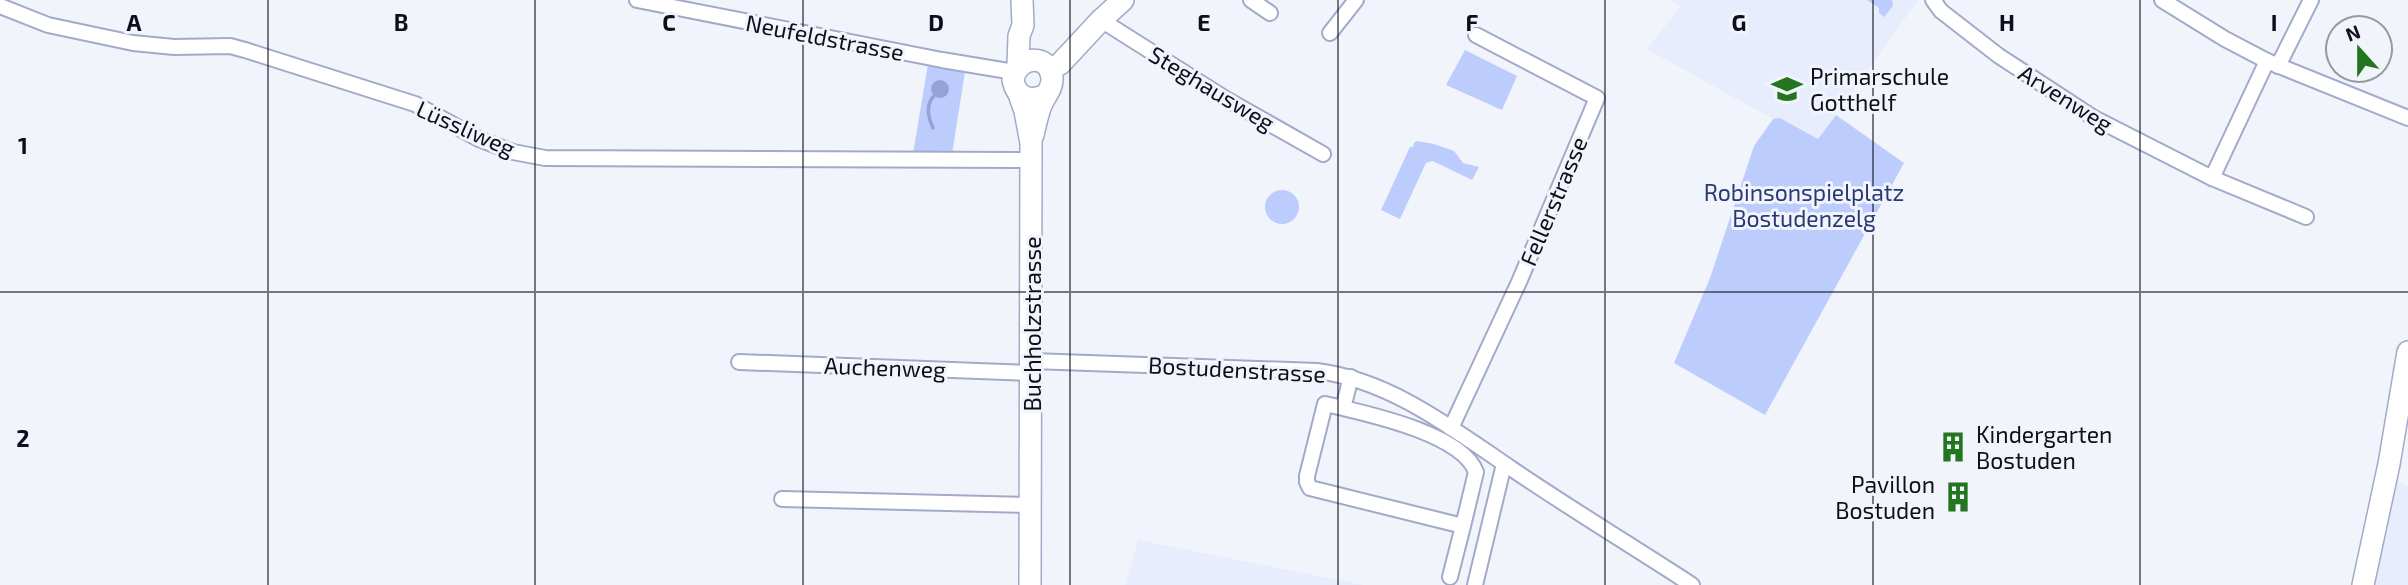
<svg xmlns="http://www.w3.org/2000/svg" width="2408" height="585" font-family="'Exo 2',sans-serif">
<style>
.built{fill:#e7edfc}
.green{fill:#bcccfc}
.water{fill:#93a3d7}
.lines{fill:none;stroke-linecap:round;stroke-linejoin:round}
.stream{stroke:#93a3d7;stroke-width:3.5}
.street-casing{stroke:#a1abc9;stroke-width:18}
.secondary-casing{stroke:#a1abc9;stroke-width:24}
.street{stroke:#fff;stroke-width:14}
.secondary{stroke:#fff;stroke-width:21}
.grid{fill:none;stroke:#0d101b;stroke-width:2;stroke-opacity:0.55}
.labels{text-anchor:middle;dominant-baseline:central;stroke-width:6;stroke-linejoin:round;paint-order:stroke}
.street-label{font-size:23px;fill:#0d101b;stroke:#f2f4fb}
.poi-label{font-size:23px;fill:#0d101b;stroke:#f2f4fb;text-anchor:start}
.park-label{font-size:23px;fill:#293876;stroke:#f2f4fb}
.grid-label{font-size:23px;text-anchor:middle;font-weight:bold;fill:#0d101b;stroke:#f2f4fb;stroke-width:6;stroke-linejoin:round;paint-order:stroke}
</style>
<rect width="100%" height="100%" fill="#f2f4fb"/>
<g class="built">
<path d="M 1670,0 L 1918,0 L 1818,139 L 1780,118 L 1773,119 L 1647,49 L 1681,6 Z"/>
<path d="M 2397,482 L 2408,486 L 2408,585 L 2372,585 Z"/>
<path d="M 1138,540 L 1363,585 L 1126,585 Z"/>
</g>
<g class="green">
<path d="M 1867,0 L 1892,0 L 1893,6 L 1884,17 L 1879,13 L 1879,8 Z"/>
<path d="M 1465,50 L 1517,76 L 1502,110 L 1446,85 Z"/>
<path d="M 928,64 L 965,72 L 952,154 L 913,154 Z"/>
<path d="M 1836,115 L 1904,163 L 1765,415 L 1674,363 L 1710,278 L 1754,146 L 1773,119 L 1780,118 L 1818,139 Z"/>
<path d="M 1417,141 L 1434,144 L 1454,151 L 1463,163 L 1479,167 L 1472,180 L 1437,163 L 1432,161 L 1426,163 L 1400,219 L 1381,210 L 1410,147 L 1413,147 L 1414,143 Z"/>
<circle cx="1282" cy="207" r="17"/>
</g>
<circle class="water" cx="940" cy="89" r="9"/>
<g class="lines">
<path class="stream" d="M 933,128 C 928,117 925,105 934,96"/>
<g class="street-casing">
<g id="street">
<path d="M 637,0 L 942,60 L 1014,72"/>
<path d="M 1251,0 L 1270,13"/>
<path d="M 1933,0 L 1941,11 L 1999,56 L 2094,118 L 2212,178 L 2306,217"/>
<path d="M 2162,0 L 2225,39 L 2267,61 L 2408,118"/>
<path d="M 0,6 L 48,25 L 133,43 L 174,47 L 230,46 L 245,50 L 415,104 L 479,139 L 513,152 L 545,158 L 1031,160"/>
<path d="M 1101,20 L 1226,99 L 1323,154"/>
<path d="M 1330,33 L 1356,0"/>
<path d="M 2278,66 L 2311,0"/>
<path d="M 2212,178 L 2267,61"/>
<path d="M 1032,361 L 1317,371 C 1390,380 1453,429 1512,469 C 1571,509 1632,546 1692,585"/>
<path d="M 739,362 L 1031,373"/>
<path d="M 1343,408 C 1377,416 1463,436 1476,472 L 1463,526 L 1310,488 L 1307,482 L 1307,476 L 1325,404 L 1343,408 L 1351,377"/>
<path d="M 1451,428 L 1519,282 L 1597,98 L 1476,35"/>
<path d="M 782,499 L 1030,505"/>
<path d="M 1450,577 L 1463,526"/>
<path d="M 1475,585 L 1504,464"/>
</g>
</g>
<g class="secondary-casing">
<g id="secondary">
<path d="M 1018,65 L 1019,36 L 1023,25 L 1022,0"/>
<path d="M 1050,70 L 1060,64 L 1101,20 L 1123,0"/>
<path d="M 1019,94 L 1025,111 L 1031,143 L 1030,585"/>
<path d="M 1033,135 C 1035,126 1037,117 1040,108 C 1043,98 1053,89 1052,78 C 1050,53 1017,55 1013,80 C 1016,97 1030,103 1045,95"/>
<path d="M 2363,585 L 2389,464 L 2408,352"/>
</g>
</g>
<use href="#street" class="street"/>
<use href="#secondary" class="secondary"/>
</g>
<path class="grid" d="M 268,0 L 268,585M 535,0 L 535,585M 803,0 L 803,585M 1070,0 L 1070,585M 1338,0 L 1338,585M 1605,0 L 1605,585M 1873,0 L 1873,585M 2140,0 L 2140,585M 0,292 L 2408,292"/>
<defs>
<g id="school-bare" transform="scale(2.415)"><path d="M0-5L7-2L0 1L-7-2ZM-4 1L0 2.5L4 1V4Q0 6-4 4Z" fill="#23751f" stroke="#f2f4fb" stroke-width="2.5" paint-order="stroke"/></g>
<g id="building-bare" transform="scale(2.415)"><path d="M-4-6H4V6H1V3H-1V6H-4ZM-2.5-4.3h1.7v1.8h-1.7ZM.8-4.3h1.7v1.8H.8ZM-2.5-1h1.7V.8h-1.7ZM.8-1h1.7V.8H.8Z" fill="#23751f" stroke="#f2f4fb" stroke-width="2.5" paint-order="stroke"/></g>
</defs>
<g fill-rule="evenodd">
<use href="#school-bare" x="1787" y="89"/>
<use href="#building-bare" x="1953" y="447"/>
<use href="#building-bare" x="1958" y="497"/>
</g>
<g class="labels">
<g class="street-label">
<text transform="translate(825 37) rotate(11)">Neufeldstrasse</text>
<text transform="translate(1212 88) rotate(31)">Steghausweg</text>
<text transform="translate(2066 98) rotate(32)">Arvenweg</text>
<text transform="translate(466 128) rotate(24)">Lüssliweg</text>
<text transform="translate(1553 201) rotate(-67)">Fellerstrasse</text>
<text transform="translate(1032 324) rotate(-90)">Buchholzstrasse</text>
<text transform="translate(885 367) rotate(2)">Auchenweg</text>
<text transform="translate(1237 369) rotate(3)">Bostudenstrasse</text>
</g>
<g class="poi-label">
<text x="1810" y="76">Primarschule<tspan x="1810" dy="26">Gotthelf</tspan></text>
<text x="1976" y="434">Kindergarten<tspan x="1976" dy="26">Bostuden</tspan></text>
<text x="1935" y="484" text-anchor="end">Pavillon<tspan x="1935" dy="26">Bostuden</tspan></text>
</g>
<g class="park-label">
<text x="1804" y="192">Robinsonspielplatz<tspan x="1804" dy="26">Bostudenzelg</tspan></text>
</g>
</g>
<g class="grid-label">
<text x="134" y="31">A</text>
<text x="401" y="31">B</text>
<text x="669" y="31">C</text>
<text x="936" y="31">D</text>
<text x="1204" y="31">E</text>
<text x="1472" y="31">F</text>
<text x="1739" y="31">G</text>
<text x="2007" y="31">H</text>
<text x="2274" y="31">I</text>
<text x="23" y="154">1</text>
<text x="23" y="447">2</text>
</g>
<g transform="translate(2359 49) rotate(339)"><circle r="33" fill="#f2f4fb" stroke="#9699a1" stroke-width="2"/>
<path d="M0-5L12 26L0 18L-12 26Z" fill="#23751f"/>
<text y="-10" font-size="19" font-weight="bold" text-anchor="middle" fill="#0d101b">N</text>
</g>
</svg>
